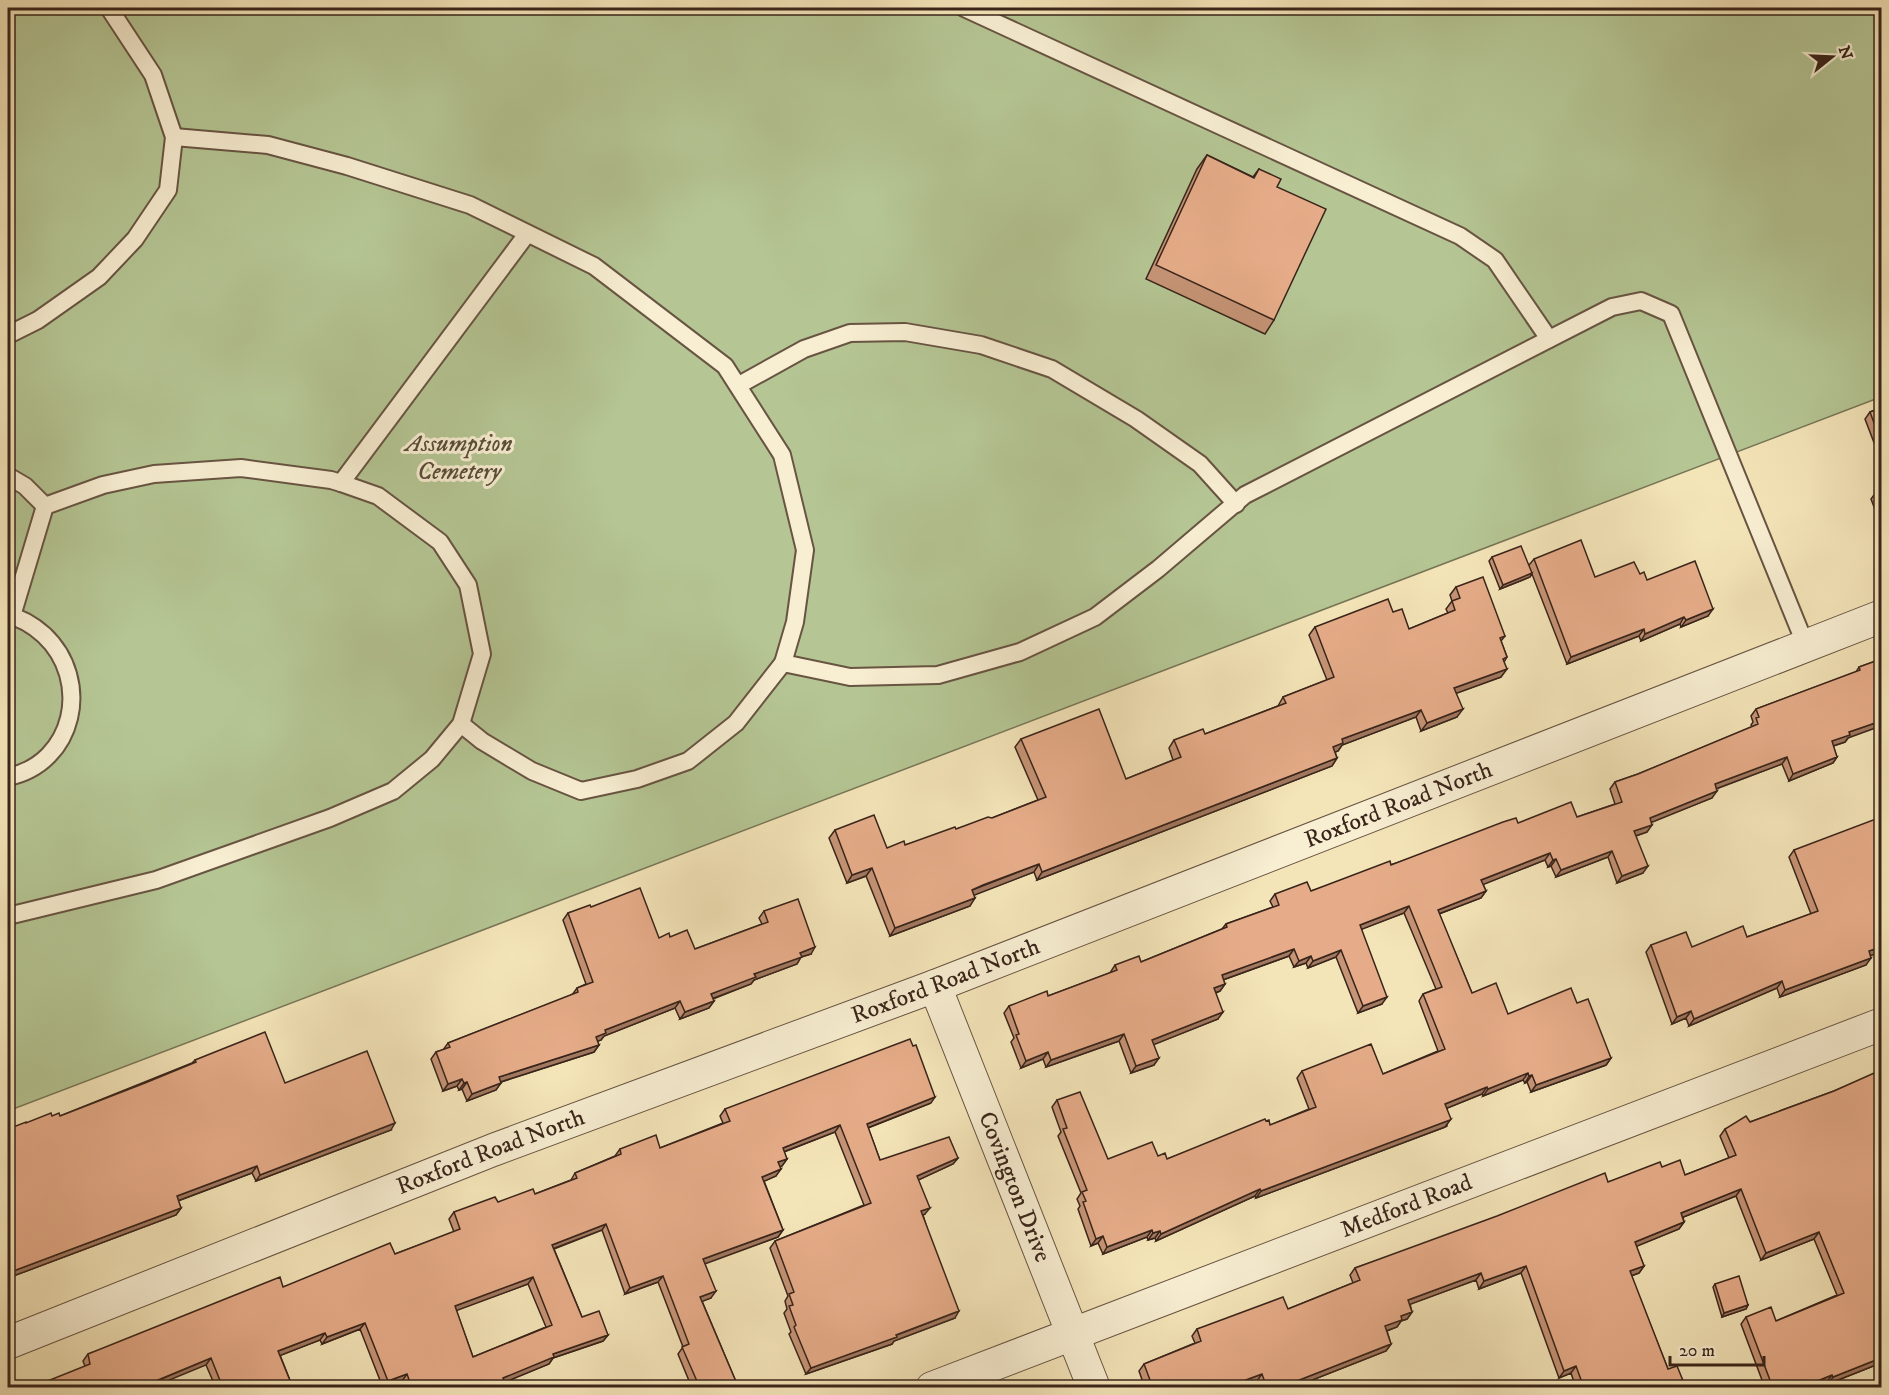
<svg xmlns="http://www.w3.org/2000/svg" width="1889" height="1395" font-family="'IM FELL DW Pica',serif">
<style>
.green{fill:#b5c694;stroke:#777557;stroke-width:1.5}
.lines{fill:none;stroke-linecap:round;stroke-linejoin:round}
.service-casing{stroke:#685442;stroke-width:20}
.minor-casing{stroke:#685442;stroke-width:34}
.service{stroke:#f8eed2;stroke-width:16}
.minor{stroke:#f8eed2;stroke-width:32}
.wall{fill:#c69476;stroke:#39241a;stroke-width:1.5;fill-rule:evenodd}
.shaded-wall{fill:#a17860;stroke:#39241a;stroke-width:1.5}
.building{fill:#e6ac89;stroke:#39241a;stroke-width:1.5;fill-rule:evenodd}
.labels{text-anchor:middle;dominant-baseline:central;stroke-width:6;stroke-linejoin:round;paint-order:stroke}
.park-label{font-size:24px;font-style:italic;fill:#584c38;stroke:#f8eed2}
.street-label{font-size:24px;fill:#39241a;stroke:#f8eed2}
</style>
<rect width="100%" height="100%" fill="#f4e5b9"/>
<filter id="stains"><feTurbulence type="fractalNoise" baseFrequency=".00333" numOctaves="4"/><feColorMatrix values="0 0 0 0 .2 0 0 0 0 .09 0 0 0 0 .02 0 0 0 .5 -.17"/></filter>
<radialGradient id="worn" r=".72"><stop offset=".6" stop-color="#630" stop-opacity="0"/><stop offset="1" stop-color="#630" stop-opacity=".3"/></radialGradient>
<path class="green" d="M 8,8 L 1881,8 L 1881,397 L 8,1111 Z"/>
<g class="lines">
<g class="service-casing">
<g id="service">
<path d="M 964,8 L 1460,236 L 1495,260 L 1549,339"/>
<path d="M 174,137 L 268,145 L 347,166 L 470,205 L 594,266 L 725,366 L 782,455 L 805,550 L 795,622 L 783,663"/>
<path d="M 8,335 L 38,320 L 99,277 L 135,239 L 168,190 L 174,137 L 153,75 L 109,8"/>
<path d="M 739,385 L 804,349 L 850,333 L 905,332 L 981,345 L 1052,369 L 1136,419 L 1200,464 L 1236,504"/>
<path d="M 8,476 L 25,486 L 45,506"/>
<path d="M 341,483 L 527,234"/>
<path d="M 8,615 C 21,618 34,626 44,635 C 92,680 75,763 8,777"/>
<path d="M 461,724 L 482,741 L 532,771 L 581,791 L 637,779 L 688,761 L 736,723 L 783,663 L 850,677 L 938,675 L 1020,652 L 1095,617 L 1158,569 L 1245,495 L 1612,307 L 1641,301 L 1671,314 L 1806,646"/>
<path d="M 8,916 L 156,880 L 330,818 L 393,791 L 432,759 L 461,724 L 482,654 L 468,585 L 440,542 L 378,496 L 341,483 L 331,480 L 241,468 L 154,474 L 103,485 L 45,506 L 12,616"/>
</g>
</g>
<g class="minor-casing">
<g id="minor">
<path id="s1" d="M 935,986 L 1094,1388"/>
<path id="s2" d="M 8,1343 L 493,1150 L 935,986 L 1882,616"/>
<path id="s3" d="M 932,1388 L 1882,1024"/>
</g>
</g>
<use href="#service" class="service"/>
<use href="#minor" class="minor"/>
</g>
<g class="wall">
<path d="M 1207,155 L 1253,177 L 1259,169 L 1277,187 L 1274,320 L 1265,334 L 1146,279 L 1197,169 Z"/>
<path d="M 1881,408 L 1881,461 L 1865,419 L 1870,412 Z"/>
<path d="M 1881,489 L 1881,525 L 1871,499 L 1876,492 Z"/>
<path d="M 1492,557 L 1529,565 L 1534,559 L 1595,577 L 1640,574 L 1647,580 L 1708,616 L 1681,627 L 1680,624 L 1641,641 L 1639,636 L 1567,664 L 1532,574 L 1530,577 L 1500,589 L 1489,561 Z"/>
<path d="M 1456,587 L 1505,636 L 1501,641 L 1507,657 L 1504,662 L 1501,677 L 1456,693 L 1457,717 L 1421,731 L 1416,717 L 1342,745 L 1338,751 L 1335,752 L 1337,758 L 1332,766 L 1037,880 L 1034,872 L 978,893 L 974,895 L 970,906 L 890,936 L 866,876 L 847,883 L 829,838 L 835,830 L 887,848 L 905,845 L 992,818 L 1038,800 L 1015,747 L 1021,739 L 1126,779 L 1173,760 L 1169,748 L 1174,740 L 1205,734 L 1278,706 L 1283,697 L 1327,680 L 1309,635 L 1315,627 L 1393,612 L 1409,629 L 1448,613 L 1446,609 L 1452,601 L 1450,595 Z"/>
<path d="M 1881,659 L 1848,738 L 1845,742 L 1833,746 L 1837,757 L 1833,763 L 1789,781 L 1782,764 L 1716,789 L 1712,798 L 1651,822 L 1647,832 L 1636,836 L 1643,873 L 1617,883 L 1608,857 L 1556,877 L 1551,866 L 1548,867 L 1545,860 L 1483,884 L 1486,891 L 1481,898 L 1439,914 L 1472,993 L 1508,1014 L 1577,1003 L 1611,1058 L 1606,1065 L 1531,1092 L 1527,1082 L 1525,1083 L 1523,1080 L 1483,1096 L 1482,1094 L 1447,1108 L 1447,1126 L 1445,1127 L 1256,1198 L 1255,1196 L 1156,1241 L 1155,1238 L 1148,1240 L 1147,1237 L 1103,1254 L 1098,1243 L 1091,1246 L 1078,1209 L 1080,1206 L 1077,1199 L 1081,1193 L 1058,1136 L 1061,1132 L 1052,1107 L 1057,1100 L 1108,1159 L 1158,1156 L 1167,1159 L 1266,1121 L 1270,1125 L 1309,1109 L 1297,1078 L 1302,1071 L 1383,1074 L 1438,1051 L 1419,1001 L 1423,994 L 1436,989 L 1404,913 L 1361,929 L 1382,1004 L 1358,1013 L 1336,957 L 1308,968 L 1306,963 L 1294,967 L 1289,956 L 1223,980 L 1225,984 L 1220,991 L 1216,993 L 1218,1019 L 1154,1044 L 1154,1065 L 1131,1073 L 1119,1041 L 1046,1067 L 1043,1059 L 1021,1068 L 1011,1042 L 1014,1038 L 1004,1013 L 1009,1006 L 1048,996 L 1110,973 L 1115,965 L 1141,962 L 1222,929 L 1226,924 L 1273,907 L 1270,901 L 1275,894 L 1311,891 L 1518,823 L 1577,817 L 1615,804 L 1610,789 L 1615,782 L 1638,774 L 1752,727 L 1751,725 L 1753,722 L 1751,716 L 1756,709 L 1856,672 L 1859,667 Z"/>
<path d="M 1794,850 L 1870,956 L 1866,965 L 1780,997 L 1777,988 L 1689,1026 L 1686,1018 L 1672,1024 L 1646,952 L 1651,945 L 1692,947 L 1747,937 L 1811,914 L 1789,857 Z"/>
<path d="M 591,907 L 659,938 L 670,937 L 695,949 L 762,924 L 759,918 L 764,911 L 811,954 L 801,957 L 797,964 L 754,980 L 751,984 L 713,999 L 714,1001 L 709,1008 L 680,1019 L 675,1008 L 604,1036 L 601,1040 L 597,1041 L 599,1045 L 594,1052 L 501,1082 L 496,1090 L 467,1101 L 462,1089 L 459,1090 L 457,1086 L 443,1091 L 431,1059 L 436,1052 L 443,1050 L 448,1043 L 572,995 L 577,988 L 586,984 L 563,920 L 568,913 Z"/>
<path d="M 195,1060 L 285,1083 L 391,1130 L 256,1181 L 252,1173 L 178,1201 L 181,1208 L 176,1215 L 8,1278 L 8,1129 L 52,1116 L 60,1116 L 192,1063 Z"/>
<path d="M 1881,1062 L 1881,1147 L 1880,1148 L 1881,1363 L 1828,1384 L 1827,1382 L 1814,1388 L 1765,1388 L 1741,1324 L 1746,1317 L 1776,1321 L 1837,1295 L 1814,1239 L 1761,1260 L 1736,1196 L 1683,1217 L 1684,1222 L 1679,1229 L 1636,1246 L 1644,1266 L 1639,1273 L 1631,1276 L 1668,1369 L 1686,1388 L 1576,1388 L 1571,1373 L 1559,1378 L 1521,1273 L 1479,1289 L 1476,1280 L 1410,1304 L 1412,1312 L 1407,1319 L 1401,1321 L 1397,1327 L 1387,1331 L 1391,1344 L 1386,1351 L 1292,1388 L 1260,1388 L 1257,1381 L 1239,1388 L 1145,1388 L 1139,1371 L 1144,1364 L 1195,1343 L 1192,1336 L 1197,1329 L 1288,1309 L 1353,1283 L 1350,1275 L 1355,1268 L 1608,1182 L 1662,1167 L 1685,1175 L 1729,1158 L 1720,1136 L 1725,1129 L 1750,1122 L 1834,1091 L 1881,1071 L 1879,1065 Z"/>
<path d="M 931,1103 L 868,1128 L 880,1160 L 958,1158 L 953,1164 L 918,1180 L 925,1214 L 923,1215 L 955,1318 L 894,1341 L 892,1344 L 806,1374 L 789,1334 L 791,1332 L 784,1313 L 787,1309 L 785,1301 L 788,1296 L 770,1248 L 775,1241 L 864,1205 L 835,1132 L 784,1152 L 787,1159 L 782,1166 L 780,1167 L 776,1176 L 764,1181 L 783,1230 L 778,1237 L 705,1263 L 711,1298 L 702,1301 L 737,1384 L 736,1386 L 736,1388 L 692,1388 L 678,1354 L 683,1347 L 658,1282 L 625,1294 L 602,1230 L 554,1249 L 582,1317 L 608,1335 L 603,1341 L 553,1358 L 549,1364 L 504,1382 L 506,1388 L 405,1388 L 402,1381 L 383,1388 L 360,1329 L 322,1344 L 320,1340 L 280,1355 L 293,1388 L 216,1388 L 206,1365 L 85,1366 L 83,1361 L 88,1354 L 283,1287 L 395,1254 L 454,1232 L 449,1219 L 454,1212 L 535,1194 L 571,1180 L 575,1173 L 615,1156 L 620,1149 L 660,1148 L 723,1123 L 720,1116 L 725,1109 ZM 528,1284 L 546,1327 L 473,1357 L 456,1310 Z"/>
<path d="M 1715,1284 L 1748,1305 L 1746,1309 L 1722,1317 L 1713,1287 Z"/>
</g>
<g class="shaded-wall">
<path d="M 1532,573 L 1530,577 L 1500,589 L 1503,585 Z"/>
<path d="M 1713,609 L 1708,616 L 1681,627 L 1686,620 Z"/>
<path d="M 1684,617 L 1680,624 L 1641,641 L 1645,634 Z"/>
<path d="M 1644,629 L 1639,636 L 1567,664 L 1571,657 Z"/>
<path d="M 1507,669 L 1501,677 L 1449,696 L 1454,688 Z"/>
<path d="M 1463,709 L 1457,717 L 1421,731 L 1427,723 Z"/>
<path d="M 1421,710 L 1416,717 L 1342,745 L 1338,751 L 1328,755 L 1333,747 L 1342,739 Z"/>
<path d="M 1881,721 L 1881,726 L 1848,738 L 1845,742 L 1827,748 L 1832,741 L 1849,732 Z"/>
<path d="M 1787,757 L 1782,764 L 1710,791 L 1715,784 Z"/>
<path d="M 1837,757 L 1833,763 L 1789,781 L 1793,774 Z"/>
<path d="M 1337,758 L 1332,766 L 1037,880 L 1042,872 Z"/>
<path d="M 1717,791 L 1712,798 L 1645,825 L 1650,818 Z"/>
<path d="M 1652,825 L 1647,832 L 1629,838 L 1634,831 Z"/>
<path d="M 1612,851 L 1608,857 L 1556,877 L 1561,870 Z"/>
<path d="M 1550,853 L 1545,860 L 1477,887 L 1481,880 Z"/>
<path d="M 1556,859 L 1551,866 L 1548,867 L 1553,860 Z"/>
<path d="M 1039,864 L 1034,872 L 967,898 L 972,890 Z"/>
<path d="M 1648,866 L 1643,873 L 1617,883 L 1622,876 Z"/>
<path d="M 872,868 L 866,876 L 847,883 L 852,875 Z"/>
<path d="M 1486,891 L 1481,898 L 1433,916 L 1438,910 Z"/>
<path d="M 975,898 L 970,906 L 890,936 L 895,928 Z"/>
<path d="M 1409,906 L 1404,913 L 1355,932 L 1360,925 Z"/>
<path d="M 815,947 L 811,954 L 801,957 L 797,964 L 754,980 L 751,984 L 706,1001 L 711,994 L 800,953 Z"/>
<path d="M 1881,947 L 1881,952 L 1864,958 L 1869,951 Z"/>
<path d="M 1294,949 L 1289,956 L 1217,982 L 1222,975 Z"/>
<path d="M 1341,950 L 1336,957 L 1308,968 L 1313,961 Z"/>
<path d="M 1311,956 L 1306,963 L 1294,967 L 1299,961 Z"/>
<path d="M 1871,958 L 1866,965 L 1780,997 L 1785,990 Z"/>
<path d="M 1782,981 L 1777,988 L 1689,1026 L 1694,1019 Z"/>
<path d="M 1225,984 L 1220,991 L 1209,995 L 1214,988 Z"/>
<path d="M 1387,997 L 1382,1004 L 1358,1013 L 1363,1006 Z"/>
<path d="M 680,1001 L 675,1008 L 604,1036 L 601,1040 L 591,1044 L 596,1037 L 605,1030 Z"/>
<path d="M 714,1001 L 709,1008 L 680,1019 L 685,1012 Z"/>
<path d="M 1691,1011 L 1686,1018 L 1672,1024 L 1677,1017 Z"/>
<path d="M 1223,1012 L 1218,1019 L 1148,1047 L 1152,1040 Z"/>
<path d="M 1124,1034 L 1119,1041 L 1046,1067 L 1051,1060 Z"/>
<path d="M 599,1045 L 594,1052 L 494,1084 L 499,1077 Z"/>
<path d="M 1048,1052 L 1043,1059 L 1021,1068 L 1026,1061 Z"/>
<path d="M 1159,1058 L 1154,1065 L 1131,1073 L 1136,1066 Z"/>
<path d="M 1611,1058 L 1606,1065 L 1531,1092 L 1536,1085 Z"/>
<path d="M 1528,1073 L 1523,1080 L 1483,1096 L 1488,1089 Z"/>
<path d="M 1532,1075 L 1527,1082 L 1525,1083 L 1529,1076 Z"/>
<path d="M 462,1079 L 457,1086 L 443,1091 L 448,1084 Z"/>
<path d="M 467,1082 L 462,1089 L 459,1090 L 464,1083 Z"/>
<path d="M 501,1083 L 496,1090 L 467,1101 L 472,1094 Z"/>
<path d="M 1487,1087 L 1482,1094 L 1440,1111 L 1445,1104 Z"/>
<path d="M 935,1097 L 931,1103 L 862,1130 L 867,1124 Z"/>
<path d="M 1451,1119 L 1445,1127 L 1256,1198 L 1261,1191 Z"/>
<path d="M 395,1123 L 391,1130 L 256,1181 L 260,1175 Z"/>
<path d="M 840,1125 L 835,1132 L 778,1154 L 783,1148 Z"/>
<path d="M 1881,1142 L 1881,1147 L 1873,1151 L 1878,1143 Z"/>
<path d="M 958,1158 L 953,1164 L 912,1183 L 917,1176 Z"/>
<path d="M 787,1159 L 782,1166 L 774,1169 L 778,1162 Z"/>
<path d="M 257,1166 L 252,1173 L 172,1203 L 177,1196 Z"/>
<path d="M 781,1169 L 776,1176 L 758,1184 L 762,1177 Z"/>
<path d="M 1260,1189 L 1255,1196 L 1156,1241 L 1161,1234 Z"/>
<path d="M 1741,1189 L 1736,1196 L 1676,1220 L 1681,1213 Z"/>
<path d="M 181,1208 L 176,1215 L 8,1278 L 8,1273 Z"/>
<path d="M 930,1208 L 925,1214 L 916,1218 L 921,1211 Z"/>
<path d="M 1684,1222 L 1679,1229 L 1630,1249 L 1635,1242 Z"/>
<path d="M 606,1224 L 602,1230 L 547,1251 L 552,1245 Z"/>
<path d="M 783,1230 L 778,1237 L 699,1266 L 703,1259 Z"/>
<path d="M 1152,1230 L 1147,1237 L 1103,1254 L 1107,1247 Z"/>
<path d="M 1160,1231 L 1155,1238 L 1148,1240 L 1153,1233 Z"/>
<path d="M 1819,1232 L 1814,1239 L 1761,1260 L 1766,1253 Z"/>
<path d="M 1103,1236 L 1098,1243 L 1091,1246 L 1096,1239 Z"/>
<path d="M 1526,1266 L 1521,1273 L 1479,1289 L 1484,1281 Z"/>
<path d="M 1644,1266 L 1639,1273 L 1625,1278 L 1630,1271 Z"/>
<path d="M 1481,1273 L 1476,1280 L 1403,1307 L 1408,1300 Z"/>
<path d="M 663,1276 L 658,1282 L 625,1294 L 630,1288 Z"/>
<path d="M 533,1277 L 528,1284 L 450,1313 L 455,1306 Z"/>
<path d="M 716,1291 L 711,1298 L 696,1304 L 700,1297 Z"/>
<path d="M 1748,1305 L 1746,1309 L 1722,1317 L 1724,1313 Z"/>
<path d="M 959,1311 L 955,1318 L 894,1341 L 892,1344 L 806,1374 L 811,1368 Z"/>
<path d="M 1412,1312 L 1407,1319 L 1401,1321 L 1397,1327 L 1380,1333 L 1385,1326 L 1401,1316 Z"/>
<path d="M 365,1323 L 360,1329 L 322,1344 L 327,1337 Z"/>
<path d="M 325,1333 L 320,1340 L 274,1358 L 278,1351 Z"/>
<path d="M 608,1335 L 603,1341 L 553,1358 L 549,1364 L 498,1385 L 503,1378 L 553,1354 Z"/>
<path d="M 1391,1344 L 1386,1351 L 1292,1388 L 1279,1388 Z"/>
<path d="M 211,1358 L 206,1365 L 150,1388 L 140,1388 Z"/>
<path d="M 1881,1358 L 1881,1363 L 1828,1384 L 1833,1377 Z"/>
<path d="M 1576,1366 L 1571,1373 L 1559,1378 L 1564,1371 Z"/>
<path d="M 407,1374 L 402,1381 L 384,1388 L 388,1381 Z"/>
<path d="M 1262,1374 L 1257,1381 L 1239,1388 L 1224,1388 Z"/>
<path d="M 1832,1375 L 1827,1382 L 1814,1388 L 1800,1388 Z"/>
</g>
<g class="building">
<path d="M 1207,155 L 1254,178 L 1259,169 L 1281,179 L 1277,187 L 1326,209 L 1274,320 L 1156,265 Z"/>
<path d="M 1881,408 L 1881,442 L 1870,412 Z"/>
<path d="M 1881,489 L 1881,506 L 1876,492 Z"/>
<path d="M 1581,540 L 1595,577 L 1634,562 L 1640,574 L 1644,572 L 1647,580 L 1695,561 L 1713,609 L 1686,620 L 1684,617 L 1645,634 L 1644,629 L 1571,657 L 1534,559 Z"/>
<path d="M 1521,546 L 1532,573 L 1503,585 L 1492,557 Z"/>
<path d="M 1483,577 L 1505,636 L 1500,638 L 1507,657 L 1503,659 L 1507,669 L 1454,688 L 1463,709 L 1427,723 L 1421,710 L 1342,739 L 1343,743 L 1333,747 L 1337,758 L 1042,872 L 1039,864 L 983,885 L 972,890 L 975,898 L 895,928 L 872,868 L 852,875 L 835,830 L 874,815 L 887,848 L 904,841 L 905,845 L 955,827 L 956,829 L 988,817 L 992,818 L 1046,797 L 1021,739 L 1099,709 L 1126,779 L 1181,757 L 1174,740 L 1203,729 L 1205,734 L 1286,703 L 1283,697 L 1334,677 L 1315,627 L 1388,599 L 1393,612 L 1402,609 L 1409,629 L 1455,610 L 1452,601 L 1460,598 L 1456,587 Z"/>
<path d="M 1881,659 L 1881,721 L 1849,732 L 1850,735 L 1832,741 L 1837,757 L 1793,774 L 1787,757 L 1715,784 L 1717,791 L 1650,818 L 1652,825 L 1634,831 L 1648,866 L 1622,876 L 1612,851 L 1561,870 L 1556,859 L 1553,860 L 1550,853 L 1481,880 L 1486,891 L 1438,910 L 1472,993 L 1496,983 L 1508,1014 L 1571,988 L 1577,1003 L 1588,999 L 1611,1058 L 1536,1085 L 1532,1075 L 1529,1076 L 1528,1073 L 1488,1089 L 1487,1087 L 1445,1104 L 1451,1119 L 1450,1120 L 1261,1191 L 1260,1189 L 1161,1234 L 1160,1231 L 1153,1233 L 1152,1230 L 1107,1247 L 1103,1236 L 1096,1239 L 1083,1202 L 1086,1201 L 1082,1192 L 1087,1190 L 1063,1129 L 1067,1128 L 1057,1100 L 1080,1092 L 1108,1159 L 1152,1142 L 1158,1156 L 1165,1153 L 1167,1159 L 1265,1119 L 1266,1121 L 1269,1120 L 1270,1125 L 1316,1107 L 1302,1071 L 1371,1044 L 1383,1074 L 1445,1049 L 1423,994 L 1442,987 L 1409,906 L 1360,925 L 1387,997 L 1363,1006 L 1341,950 L 1313,961 L 1311,956 L 1299,961 L 1294,949 L 1222,975 L 1225,984 L 1214,988 L 1223,1012 L 1152,1040 L 1159,1058 L 1136,1066 L 1124,1034 L 1051,1060 L 1048,1052 L 1026,1061 L 1016,1035 L 1019,1034 L 1009,1006 L 1047,991 L 1048,996 L 1117,970 L 1115,965 L 1139,956 L 1141,962 L 1227,927 L 1226,924 L 1279,905 L 1275,894 L 1307,882 L 1311,891 L 1390,861 L 1391,865 L 1503,822 L 1516,818 L 1518,823 L 1571,802 L 1577,817 L 1622,802 L 1615,782 L 1638,774 L 1758,724 L 1756,718 L 1759,717 L 1756,709 L 1860,670 L 1859,667 Z"/>
<path d="M 1881,817 L 1881,947 L 1869,951 L 1871,958 L 1785,990 L 1782,981 L 1694,1019 L 1691,1011 L 1677,1017 L 1651,945 L 1686,932 L 1692,947 L 1743,926 L 1747,937 L 1818,911 L 1794,850 Z"/>
<path d="M 640,888 L 659,938 L 669,933 L 670,937 L 687,930 L 695,949 L 768,922 L 764,911 L 798,899 L 815,947 L 800,953 L 802,957 L 754,974 L 756,977 L 711,994 L 714,1001 L 685,1012 L 680,1001 L 605,1030 L 606,1033 L 596,1037 L 599,1045 L 499,1077 L 501,1083 L 472,1094 L 467,1082 L 464,1083 L 462,1079 L 448,1084 L 436,1052 L 450,1047 L 448,1043 L 578,992 L 577,988 L 593,982 L 568,913 L 590,905 L 591,907 Z"/>
<path d="M 265,1032 L 285,1083 L 367,1051 L 395,1123 L 260,1175 L 257,1166 L 177,1196 L 181,1208 L 8,1273 L 8,1129 L 26,1122 L 26,1123 L 51,1113 L 52,1116 L 59,1113 L 60,1116 L 145,1083 L 196,1062 L 195,1060 Z"/>
<path d="M 910,1039 L 913,1046 L 916,1045 L 935,1097 L 867,1124 L 880,1160 L 949,1137 L 958,1158 L 917,1176 L 930,1208 L 921,1211 L 959,1311 L 896,1335 L 897,1337 L 811,1368 L 794,1327 L 796,1325 L 789,1306 L 793,1305 L 789,1294 L 794,1292 L 775,1241 L 871,1203 L 840,1125 L 783,1148 L 787,1159 L 778,1162 L 781,1169 L 762,1177 L 783,1230 L 703,1259 L 716,1291 L 700,1297 L 737,1384 L 735,1384 L 736,1388 L 700,1388 L 682,1347 L 689,1344 L 663,1276 L 630,1288 L 606,1224 L 552,1245 L 582,1317 L 599,1311 L 608,1335 L 553,1354 L 554,1357 L 503,1378 L 506,1388 L 412,1388 L 407,1374 L 388,1381 L 365,1323 L 327,1337 L 325,1333 L 278,1351 L 293,1388 L 223,1388 L 211,1358 L 141,1387 L 141,1388 L 30,1388 L 90,1364 L 88,1354 L 280,1277 L 283,1287 L 390,1243 L 395,1254 L 460,1229 L 454,1212 L 495,1197 L 498,1202 L 533,1189 L 535,1194 L 577,1178 L 575,1173 L 621,1154 L 620,1149 L 656,1135 L 660,1148 L 730,1121 L 725,1109 ZM 533,1277 L 552,1325 L 473,1357 L 455,1306 Z"/>
<path d="M 1881,1070 L 1881,1142 L 1878,1143 L 1881,1152 L 1881,1358 L 1833,1377 L 1832,1375 L 1800,1388 L 1773,1388 L 1746,1317 L 1771,1307 L 1776,1321 L 1844,1293 L 1819,1232 L 1766,1253 L 1741,1189 L 1681,1213 L 1684,1222 L 1635,1242 L 1644,1266 L 1630,1271 L 1668,1369 L 1677,1366 L 1686,1388 L 1584,1388 L 1576,1366 L 1564,1371 L 1526,1266 L 1484,1281 L 1481,1273 L 1408,1300 L 1412,1312 L 1401,1316 L 1402,1320 L 1385,1326 L 1391,1344 L 1279,1388 L 1267,1388 L 1262,1374 L 1224,1388 L 1153,1388 L 1144,1364 L 1201,1341 L 1197,1329 L 1283,1297 L 1288,1309 L 1360,1280 L 1355,1268 L 1497,1216 L 1605,1173 L 1608,1182 L 1660,1162 L 1662,1167 L 1680,1160 L 1685,1175 L 1736,1155 L 1725,1129 L 1746,1116 L 1750,1122 L 1834,1091 Z"/>
<path d="M 1739,1276 L 1748,1305 L 1724,1313 L 1715,1284 Z"/>
</g>
<g class="labels">
<g class="park-label">
<text x="459" y="444">Assumption<tspan x="459" dy="28">Cemetery</tspan></text>
</g>
<g class="street-label">
<text stroke="none"><textPath href="#s2" startOffset="1491">Roxford Road North</textPath></text>
<text stroke="none"><textPath href="#s2" startOffset="1005">Roxford Road North</textPath></text>
<text stroke="none"><textPath href="#s2" startOffset="519">Roxford Road North</textPath></text>
<text stroke="none"><textPath href="#s1" startOffset="216">Covington Drive</textPath></text>
<text stroke="none"><textPath href="#s3" startOffset="508">Medford Road</textPath></text>
</g>
</g>
<rect width="1889" height="1395" fill="none" stroke="#f4e5b9" stroke-width="30"/>
<rect x="9" y="9" width="1871" height="1377" fill="none" stroke="#39241a" stroke-width="3"/>
<rect x="15" y="15" width="1859" height="1365" fill="none" stroke="#39241a" stroke-width="1.5"/>
<g transform="translate(1832 57) rotate(72)" stroke="#f8eed2" stroke-width="4.5" paint-order="stroke">
<path d="M0-4.5L10 22L0 15L-10 22Z" fill="#39241a"/>
<text y="-9" font-size="16" font-weight="bold" text-anchor="middle" fill="#39241a">N</text>
</g>
<path d="M1670 1356v9h94v-9" fill="none" stroke="#39241a" stroke-width="3"/>
<text x="1679" y="1356" font-size="18" fill="#39241a" stroke="#f8eed2" stroke-width="4.5" paint-order="stroke">20 m</text>
<rect width="100%" height="100%" filter="url(#stains)"/>
<rect width="100%" height="100%" fill="url(#worn)"/>
</svg>
